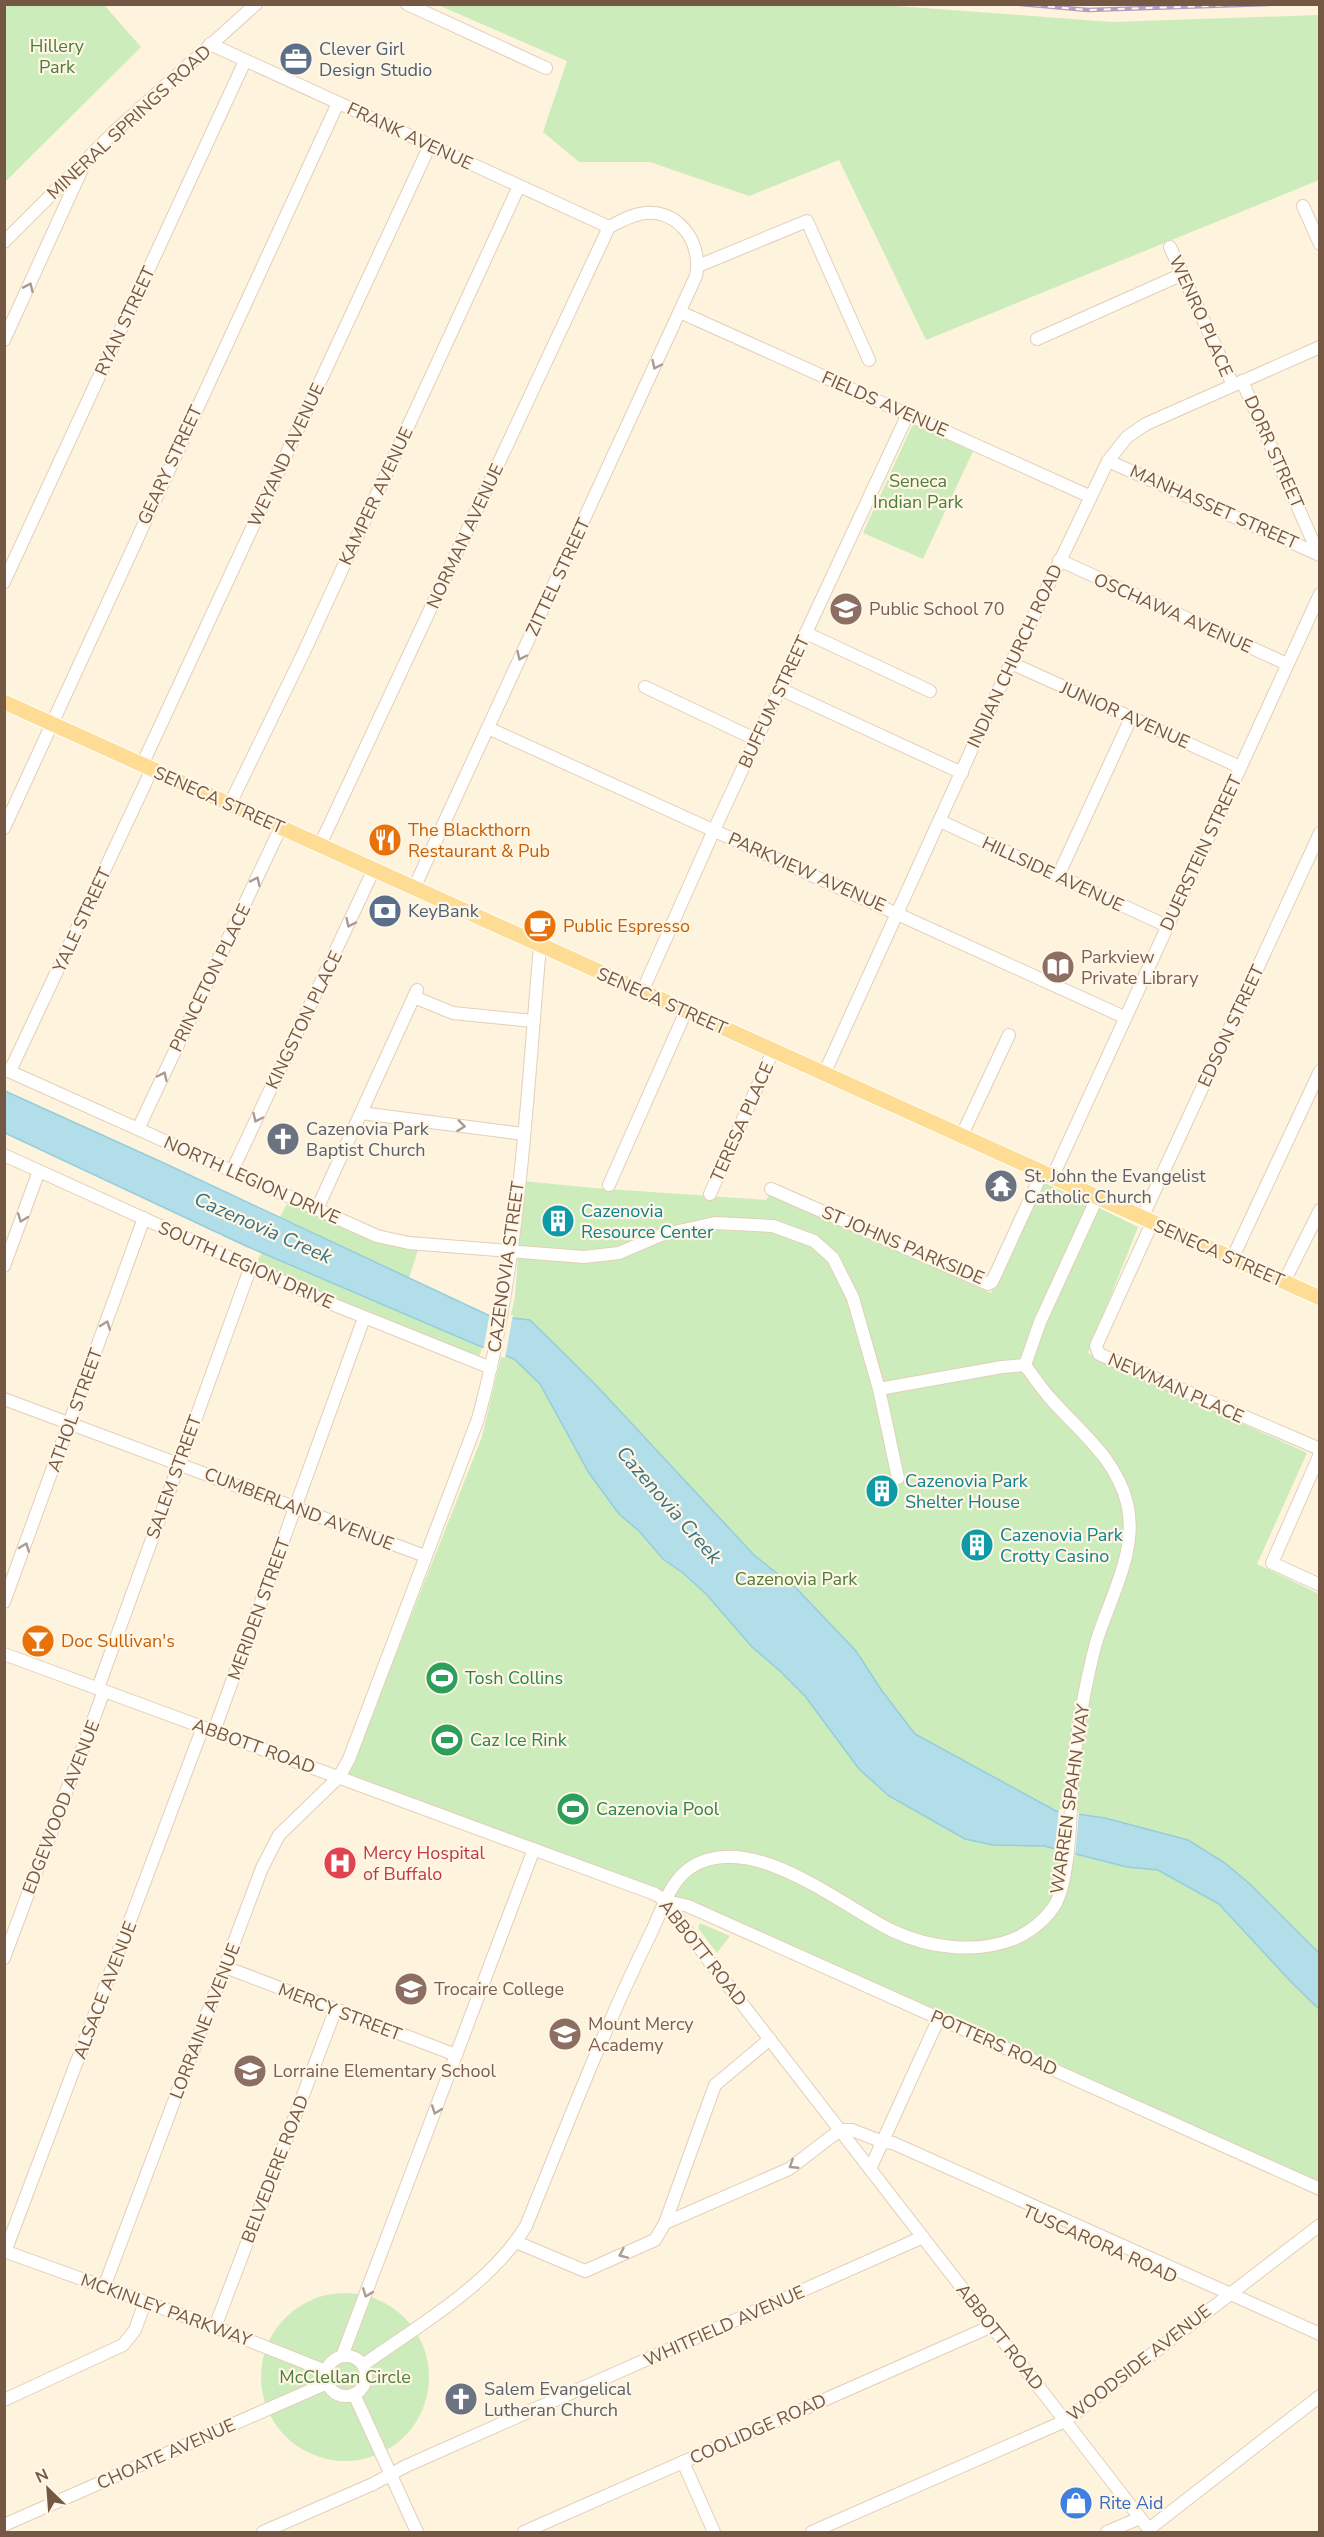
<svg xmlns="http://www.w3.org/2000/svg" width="1324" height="2537" font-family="'Nunito Sans',sans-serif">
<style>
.green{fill:#cdecbb}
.water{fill:#b1dee9;stroke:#96cddb;stroke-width:1.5}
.pier{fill:#fef3dd}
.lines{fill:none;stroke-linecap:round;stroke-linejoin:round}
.minor-casing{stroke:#e2cfb9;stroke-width:14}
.major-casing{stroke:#fff;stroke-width:17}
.minor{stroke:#fff;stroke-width:12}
.major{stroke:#ffdc93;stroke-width:15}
.rail-casing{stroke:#b59cc7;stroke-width:4.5}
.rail{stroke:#fff6e5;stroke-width:2;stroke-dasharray:7;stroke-linecap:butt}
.oneway{stroke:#ac9b8f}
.labels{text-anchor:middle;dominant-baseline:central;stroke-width:4.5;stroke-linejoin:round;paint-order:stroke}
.park-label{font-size:18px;fill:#4c7d3b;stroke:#fff6e5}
.service-label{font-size:18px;fill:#4e5e75;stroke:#fff6e5;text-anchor:start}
.street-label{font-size:18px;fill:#755844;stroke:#fff6e5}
.education-label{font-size:18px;fill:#785e54;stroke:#fff6e5;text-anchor:start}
.food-label{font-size:18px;fill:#c56008;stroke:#fff6e5;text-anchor:start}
.worship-label{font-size:18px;fill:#5b616d;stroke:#fff6e5;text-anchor:start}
.culture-label{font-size:18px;fill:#0d838f;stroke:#fff6e5;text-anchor:start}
.leisure-label{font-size:18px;fill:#27864d;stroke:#fff6e5;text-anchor:start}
.health-label{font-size:18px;fill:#be3a42;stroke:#fff6e5;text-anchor:start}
.shop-label{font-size:18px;fill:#366cbe;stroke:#fff6e5;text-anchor:start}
.water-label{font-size:20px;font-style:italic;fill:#397484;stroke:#fff6e5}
</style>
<rect width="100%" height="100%" fill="#fef3dd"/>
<g class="green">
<path d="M 870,4 L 1112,22 L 1319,15 L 1319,180 L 926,340 L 839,160 L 749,196 L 650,162 L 579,162 L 543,132 L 567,61 L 438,5 Z"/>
<path d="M 4,5 L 104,5 L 141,47 L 5,182 Z"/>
<path d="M 913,424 L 973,451 L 923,559 L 863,533 Z"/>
<path d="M 1042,1180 L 1138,1227 L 1088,1353 L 1307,1453 L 1257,1564 L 1319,1594 L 1319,2185 L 656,1891 L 348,1775 L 482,1437 L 515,1297 L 523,1181 L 593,1188 L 766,1200 L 770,1194 L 991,1293 Z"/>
<path d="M 289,1200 L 377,1241 L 418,1250 L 409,1278 L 280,1217 Z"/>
<path d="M 262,1252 L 482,1347 L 479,1358 L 373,1316 L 256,1264 Z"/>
<path d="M 700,1923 L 730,1936 L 717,1953 L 698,1928 Z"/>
<circle cx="345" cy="2377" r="84"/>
</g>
<path class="water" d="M 5,1091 L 166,1164 L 488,1315 L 530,1320 L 595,1384 L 754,1555 L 798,1590 L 856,1651 L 882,1691 L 915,1734 L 1056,1811 L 1105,1818 L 1188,1840 L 1225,1863 L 1251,1885 L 1319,1953 L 1319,2009 L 1292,1983 L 1219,1904 L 1158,1870 L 1127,1867 L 1044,1846 L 993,1845 L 965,1839 L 889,1796 L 859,1769 L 805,1696 L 780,1671 L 752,1647 L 707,1595 L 683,1573 L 663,1559 L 639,1531 L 619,1514 L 589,1473 L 540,1384 L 514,1359 L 477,1345 L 246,1246 L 5,1133 Z"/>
<g class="pier">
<path d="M 490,1312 L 513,1315 L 505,1358 L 483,1351 Z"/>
<path d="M 1059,1809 L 1079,1812 L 1075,1857 L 1055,1852 Z"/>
</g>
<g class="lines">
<g class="minor-casing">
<g id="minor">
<path d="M 407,4 L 546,68"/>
<path d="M 210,44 L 609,227"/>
<path d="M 1303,206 L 1320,244"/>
<path d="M 4,242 L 114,132 L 256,4"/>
<path d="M 1170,247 L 1233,385"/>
<path d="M 698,266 L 807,221 L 869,360"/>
<path d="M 680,312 L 1089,496"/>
<path d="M 1037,339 L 1183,274"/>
<path d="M 4,340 L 82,169"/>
<path d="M 1242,381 L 1319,555"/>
<path d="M 1108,461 L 1320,555"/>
<path d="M 1059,560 L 1287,664"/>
<path d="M 4,582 L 245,61"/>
<path d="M 806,633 L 930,691"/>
<path d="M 1011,663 L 1240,767"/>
<path d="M 645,687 L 757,740"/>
<path d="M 780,689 L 962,773"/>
<path d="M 488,728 L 1124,1017"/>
<path d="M 142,765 L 430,145"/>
<path d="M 230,804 L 303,654 L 519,186"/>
<path d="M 940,821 L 1167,926"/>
<path d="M 4,828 L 338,103"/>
<path d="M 320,845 L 609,227"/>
<path d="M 1058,876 L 1131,718"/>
<path d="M 414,888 L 696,276 C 703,242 677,206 640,214 C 629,216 619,222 609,227"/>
<path d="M 642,992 L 714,830 L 908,414"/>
<path d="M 414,997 L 453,1013 L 533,1021"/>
<path d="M 4,1069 L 377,1236 L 409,1243 L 584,1257 L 619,1253 L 661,1235 L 715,1223 L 773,1226 L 814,1241 L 833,1258 L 853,1298 L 879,1389 L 898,1478"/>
<path d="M 10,1071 L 152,769"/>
<path d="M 824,1074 L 1011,663 L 1108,461 L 1127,437 L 1146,424 L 1320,347"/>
<path d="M 361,1113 L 523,1134"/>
<path d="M 138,1129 L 281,827"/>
<path d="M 961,1137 L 1009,1035"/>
<path d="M 4,1155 L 332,1304 L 491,1368"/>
<path d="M 232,1171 L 374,869"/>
<path d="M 1052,1178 L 1320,594"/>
<path d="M 609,1185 L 686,1011"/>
<path d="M 771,1189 L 988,1284 L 992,1282 L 1042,1173"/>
<path d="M 710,1194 L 773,1051"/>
<path d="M 317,1209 L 417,990"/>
<path d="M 1142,1218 L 1320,833"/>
<path d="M 1152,1223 L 1096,1346 L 1099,1354 L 1320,1449"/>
<path d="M 1232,1259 L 1320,1071"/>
<path d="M 4,1266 L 39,1171"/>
<path d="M 1284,1282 L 1320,1210"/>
<path d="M 1025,1365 L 1040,1322 L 1097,1198"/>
<path d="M 879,1389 L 1002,1367 L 1025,1365"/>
<path d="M 4,1399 L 425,1556"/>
<path d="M 1320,1454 L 1272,1563 L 1320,1585"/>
<path d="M 4,1602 L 144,1218"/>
<path d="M 4,1654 L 655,1894 L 666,1901 L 709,1961 L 1151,2532"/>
<path d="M 98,1688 L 251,1266"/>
<path d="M 214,1731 L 364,1318"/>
<path d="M 666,1901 L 688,1906 L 1320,2189"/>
<path d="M 4,1958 L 104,1691"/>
<path d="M 225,1967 L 456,2055"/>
<path d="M 870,2169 L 939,2018"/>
<path d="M 665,2223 L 715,2085 L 770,2039"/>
<path d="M 516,2242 L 585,2271 L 655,2240 L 665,2223 L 789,2169 L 840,2130 L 852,2130 L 883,2142 L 893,2143 L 1320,2334"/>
<path d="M 4,2251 L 215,2327 L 326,2371"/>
<path d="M 5,2252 L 203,1727"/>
<path d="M 104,2287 L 262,1868 L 279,1835 L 339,1777 L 349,1759 L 478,1419 C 520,1266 526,1104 540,946"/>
<path d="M 215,2327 L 335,2011"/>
<path d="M 342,2356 L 534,1849"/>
<circle cx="346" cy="2376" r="20"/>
<path d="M 363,2365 C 419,2325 489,2286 526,2226 C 566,2128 604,2028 651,1933 C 661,1912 670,1881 690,1868 C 750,1828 840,1905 893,1931 C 929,1948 976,1954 1014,1939 C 1030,1932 1047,1919 1056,1903 C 1072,1871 1070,1797 1074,1759 C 1079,1721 1086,1680 1096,1643 C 1109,1599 1139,1550 1127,1503 C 1116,1458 1079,1431 1050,1398 C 1041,1388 1033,1376 1025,1365"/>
<path d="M 354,2394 L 417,2532"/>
<path d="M 4,2400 L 123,2345 L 135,2330 L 145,2302"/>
<path d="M 683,2462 L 714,2532"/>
<path d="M 4,2525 L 327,2383"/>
<path d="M 1149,2529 L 1320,2396"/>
<path d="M 263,2532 L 373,2484 L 406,2466 L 923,2237"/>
<path d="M 524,2532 L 992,2326"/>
<path d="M 812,2532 L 1065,2421 L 1320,2225"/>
<path d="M 1107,2532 L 1140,2518"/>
</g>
</g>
<g class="major-casing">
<path id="major" d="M 4,702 L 1320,1298"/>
</g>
<use href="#minor" class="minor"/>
<use href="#major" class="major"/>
<g class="rail-casing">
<path id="rail" d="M 1020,4 L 1088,10 L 1269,4"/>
</g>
<use href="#rail" class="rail"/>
</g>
<defs><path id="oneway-chevron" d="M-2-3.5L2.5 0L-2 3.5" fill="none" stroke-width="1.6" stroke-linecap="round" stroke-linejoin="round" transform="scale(1.5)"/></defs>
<g class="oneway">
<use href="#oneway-chevron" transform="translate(29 287) rotate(-66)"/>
<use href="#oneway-chevron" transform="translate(656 365) rotate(115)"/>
<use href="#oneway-chevron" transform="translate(521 656) rotate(115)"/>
<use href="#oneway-chevron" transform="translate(256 881) rotate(-65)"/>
<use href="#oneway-chevron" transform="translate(350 923) rotate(115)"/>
<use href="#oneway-chevron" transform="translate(163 1076) rotate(-65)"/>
<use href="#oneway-chevron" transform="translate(257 1118) rotate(115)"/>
<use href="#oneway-chevron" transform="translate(461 1126) rotate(7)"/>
<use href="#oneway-chevron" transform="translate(22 1218) rotate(110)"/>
<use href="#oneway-chevron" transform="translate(106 1325) rotate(-70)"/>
<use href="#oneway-chevron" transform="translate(25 1547) rotate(-70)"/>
<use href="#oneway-chevron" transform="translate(436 2110) rotate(110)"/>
<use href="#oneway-chevron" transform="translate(793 2165) rotate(147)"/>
<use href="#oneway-chevron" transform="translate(623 2254) rotate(156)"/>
<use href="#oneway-chevron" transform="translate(367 2293) rotate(111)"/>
</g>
<defs>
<g id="office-disc" transform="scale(1.725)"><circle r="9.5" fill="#5c6f8a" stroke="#fff6e5"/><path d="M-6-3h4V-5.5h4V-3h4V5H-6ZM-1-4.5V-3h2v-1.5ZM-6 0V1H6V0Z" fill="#fff"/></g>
<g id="school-disc" transform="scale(1.725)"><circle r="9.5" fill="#8d6e63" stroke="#fff6e5"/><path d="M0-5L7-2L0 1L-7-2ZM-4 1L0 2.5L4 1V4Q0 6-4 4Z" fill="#fff"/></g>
<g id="restaurant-disc" transform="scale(1.725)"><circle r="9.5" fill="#e8710a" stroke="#fff6e5"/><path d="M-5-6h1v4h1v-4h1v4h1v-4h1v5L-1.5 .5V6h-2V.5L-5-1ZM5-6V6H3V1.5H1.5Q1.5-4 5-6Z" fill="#fff"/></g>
<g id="bank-disc" transform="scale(1.725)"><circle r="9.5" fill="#5c6f8a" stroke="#fff6e5"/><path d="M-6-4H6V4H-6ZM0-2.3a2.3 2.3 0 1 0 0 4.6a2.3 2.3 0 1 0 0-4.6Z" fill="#fff"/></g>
<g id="cafe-disc" transform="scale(1.725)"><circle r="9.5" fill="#e8710a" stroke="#fff6e5"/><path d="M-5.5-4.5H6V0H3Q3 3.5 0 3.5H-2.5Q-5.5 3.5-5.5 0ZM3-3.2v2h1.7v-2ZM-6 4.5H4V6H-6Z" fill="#fff"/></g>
<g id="library-disc" transform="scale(1.725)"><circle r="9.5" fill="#8d6e63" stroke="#fff6e5"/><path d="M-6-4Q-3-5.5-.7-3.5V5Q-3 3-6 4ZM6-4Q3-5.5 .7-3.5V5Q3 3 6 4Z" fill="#fff"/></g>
<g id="church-disc" transform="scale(1.725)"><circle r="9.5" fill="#6b7280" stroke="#fff6e5"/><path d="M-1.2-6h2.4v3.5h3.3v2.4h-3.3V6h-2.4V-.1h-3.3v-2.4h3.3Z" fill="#fff"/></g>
<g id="temple-disc" transform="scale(1.725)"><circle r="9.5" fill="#6b7280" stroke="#fff6e5"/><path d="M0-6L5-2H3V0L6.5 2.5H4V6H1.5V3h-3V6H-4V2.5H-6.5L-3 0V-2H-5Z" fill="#fff"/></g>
<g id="building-disc" transform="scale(1.725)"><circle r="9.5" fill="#0f9aa8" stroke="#fff6e5"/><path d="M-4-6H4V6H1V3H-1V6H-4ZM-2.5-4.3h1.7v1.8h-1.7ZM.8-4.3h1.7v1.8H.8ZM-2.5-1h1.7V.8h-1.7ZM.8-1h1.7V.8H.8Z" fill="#fff"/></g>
<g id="bar-disc" transform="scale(1.725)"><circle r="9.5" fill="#e8710a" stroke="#fff6e5"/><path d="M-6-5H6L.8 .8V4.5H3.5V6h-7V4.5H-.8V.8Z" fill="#fff"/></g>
<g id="stadium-disc" transform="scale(1.725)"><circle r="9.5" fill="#2e9e5b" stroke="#fff6e5"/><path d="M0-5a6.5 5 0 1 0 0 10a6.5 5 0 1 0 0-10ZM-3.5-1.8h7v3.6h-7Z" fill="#fff"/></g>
<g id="hospital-disc" transform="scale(1.725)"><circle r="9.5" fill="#e0444e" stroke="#fff6e5"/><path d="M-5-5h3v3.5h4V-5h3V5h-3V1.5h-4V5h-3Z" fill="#fff"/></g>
<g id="university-disc" transform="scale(1.725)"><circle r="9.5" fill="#8d6e63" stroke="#fff6e5"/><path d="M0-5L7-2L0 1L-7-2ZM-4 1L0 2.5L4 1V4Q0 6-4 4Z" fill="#fff"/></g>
<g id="shop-disc" transform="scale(1.725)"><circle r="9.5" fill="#3f7fe0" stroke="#fff6e5"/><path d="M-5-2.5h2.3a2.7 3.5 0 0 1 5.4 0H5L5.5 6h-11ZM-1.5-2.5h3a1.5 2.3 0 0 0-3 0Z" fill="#fff"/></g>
</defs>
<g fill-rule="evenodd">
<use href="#office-disc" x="296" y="59"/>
<use href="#school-disc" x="846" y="609"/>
<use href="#restaurant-disc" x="385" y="840"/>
<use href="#bank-disc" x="385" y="911"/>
<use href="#cafe-disc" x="540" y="926"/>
<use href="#library-disc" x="1058" y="967"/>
<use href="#church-disc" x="283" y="1139"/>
<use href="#temple-disc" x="1001" y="1186"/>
<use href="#building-disc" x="558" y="1221"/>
<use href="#building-disc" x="882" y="1491"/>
<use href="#building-disc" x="977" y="1545"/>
<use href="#bar-disc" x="38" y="1641"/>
<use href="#stadium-disc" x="442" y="1678"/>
<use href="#stadium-disc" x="447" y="1740"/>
<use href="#stadium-disc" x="573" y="1809"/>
<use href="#hospital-disc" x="340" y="1863"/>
<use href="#university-disc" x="411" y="1989"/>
<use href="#school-disc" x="565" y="2034"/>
<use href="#school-disc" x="250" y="2071"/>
<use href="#church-disc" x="461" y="2399"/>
<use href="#shop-disc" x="1076" y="2503"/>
</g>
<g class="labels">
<g class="park-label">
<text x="57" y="46">Hillery<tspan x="57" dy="21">Park</tspan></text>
<text x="918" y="481">Seneca<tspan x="918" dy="21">Indian Park</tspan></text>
<text x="796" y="1579">Cazenovia Park</text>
<text x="345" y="2377">McClellan Circle</text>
</g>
<g class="service-label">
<text x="319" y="49">Clever Girl<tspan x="319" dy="21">Design Studio</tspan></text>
<text x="408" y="911">KeyBank</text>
</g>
<g class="street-label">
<text transform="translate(129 122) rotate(-43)">MINERAL SPRINGS ROAD</text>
<text transform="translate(410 136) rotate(25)">FRANK AVENUE</text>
<text transform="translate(1201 316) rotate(66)">WENRO PLACE</text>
<text transform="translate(125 321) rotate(-65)">RYAN STREET</text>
<text transform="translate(885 404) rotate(24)">FIELDS AVENUE</text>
<text transform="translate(1274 452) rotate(66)">DORR STREET</text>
<text transform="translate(286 455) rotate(-65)">WEYAND AVENUE</text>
<text transform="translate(170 465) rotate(-65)">GEARY STREET</text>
<text transform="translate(376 496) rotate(-65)">KAMPER AVENUE</text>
<text transform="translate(1214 507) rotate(24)">MANHASSET STREET</text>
<text transform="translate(465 536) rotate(-65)">NORMAN AVENUE</text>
<text transform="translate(558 577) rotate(-65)">ZITTEL STREET</text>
<text transform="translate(1173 613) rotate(24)">OSCHAWA AVENUE</text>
<text transform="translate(1015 656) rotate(-65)">INDIAN CHURCH ROAD</text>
<text transform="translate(774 702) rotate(-65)">BUFFUM STREET</text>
<text transform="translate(1125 715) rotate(24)">JUNIOR AVENUE</text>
<text transform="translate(219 800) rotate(24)">SENECA STREET</text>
<text transform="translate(1201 853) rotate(-65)">DUERSTEIN STREET</text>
<text transform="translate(807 872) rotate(24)">PARKVIEW AVENUE</text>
<text transform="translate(1053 874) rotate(25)">HILLSIDE AVENUE</text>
<text transform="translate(82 920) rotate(-65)">YALE STREET</text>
<text transform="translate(210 978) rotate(-64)">PRINCETON PLACE</text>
<text transform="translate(662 1001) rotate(24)">SENECA STREET</text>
<text transform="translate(304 1020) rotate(-64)">KINGSTON PLACE</text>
<text transform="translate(1231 1026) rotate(-65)">EDSON STREET</text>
<text transform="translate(742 1122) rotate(-66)">TERESA PLACE</text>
<text transform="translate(252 1180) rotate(24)">NORTH LEGION DRIVE</text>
<text transform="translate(903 1245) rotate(23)">ST JOHNS PARKSIDE</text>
<text transform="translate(1219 1253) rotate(24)">SENECA STREET</text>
<text transform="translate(246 1265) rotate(24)">SOUTH LEGION DRIVE</text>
<text transform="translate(506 1267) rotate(-82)">CAZENOVIA STREET</text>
<text transform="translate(1176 1388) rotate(24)">NEWMAN PLACE</text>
<text transform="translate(75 1410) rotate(-70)">ATHOL STREET</text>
<text transform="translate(174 1477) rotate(-70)">SALEM STREET</text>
<text transform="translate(299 1509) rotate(21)">CUMBERLAND AVENUE</text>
<text transform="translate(259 1609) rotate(-70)">MERIDEN STREET</text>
<text transform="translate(254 1746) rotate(20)">ABBOTT ROAD</text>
<text transform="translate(1070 1799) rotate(-82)">WARREN SPAHN WAY</text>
<text transform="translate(61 1807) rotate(-69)">EDGEWOOD AVENUE</text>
<text transform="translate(703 1953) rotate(52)">ABBOTT ROAD</text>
<text transform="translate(105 1990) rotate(-69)">ALSACE AVENUE</text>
<text transform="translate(340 2012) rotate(21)">MERCY STREET</text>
<text transform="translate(205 2021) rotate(-69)">LORRAINE AVENUE</text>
<text transform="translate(994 2043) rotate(24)">POTTERS ROAD</text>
<text transform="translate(275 2169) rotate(-69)">BELVEDERE ROAD</text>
<text transform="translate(1100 2244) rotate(24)">TUSCARORA ROAD</text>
<text transform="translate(166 2310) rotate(20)">MCKINLEY PARKWAY</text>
<text transform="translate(724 2326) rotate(-24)">WHITFIELD AVENUE</text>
<text transform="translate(1000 2337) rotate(52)">ABBOTT ROAD</text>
<text transform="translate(1139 2363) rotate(-38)">WOODSIDE AVENUE</text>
<text transform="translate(758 2429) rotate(-24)">COOLIDGE ROAD</text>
<text transform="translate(166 2454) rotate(-24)">CHOATE AVENUE</text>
</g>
<g class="education-label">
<text x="869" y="609">Public School 70</text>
<text x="1081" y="957">Parkview<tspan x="1081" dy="21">Private Library</tspan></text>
<text x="434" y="1989">Trocaire College</text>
<text x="588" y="2024">Mount Mercy<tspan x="588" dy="21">Academy</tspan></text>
<text x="273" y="2071">Lorraine Elementary School</text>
</g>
<g class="food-label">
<text x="408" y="830">The Blackthorn<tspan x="408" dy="21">Restaurant &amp; Pub</tspan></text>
<text x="563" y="926">Public Espresso</text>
<text x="61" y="1641">Doc Sullivan's</text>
</g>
<g class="worship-label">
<text x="306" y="1129">Cazenovia Park<tspan x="306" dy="21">Baptist Church</tspan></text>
<text x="1024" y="1176">St. John the Evangelist<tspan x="1024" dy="21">Catholic Church</tspan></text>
<text x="484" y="2389">Salem Evangelical<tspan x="484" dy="21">Lutheran Church</tspan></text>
</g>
<g class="culture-label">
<text x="581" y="1211">Cazenovia<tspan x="581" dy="21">Resource Center</tspan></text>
<text x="905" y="1481">Cazenovia Park<tspan x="905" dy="21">Shelter House</tspan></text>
<text x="1000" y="1535">Cazenovia Park<tspan x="1000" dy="21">Crotty Casino</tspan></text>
</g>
<g class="leisure-label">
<text x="465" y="1678">Tosh Collins</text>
<text x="470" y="1740">Caz Ice Rink</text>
<text x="596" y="1809">Cazenovia Pool</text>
</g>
<g class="health-label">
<text x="363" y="1853">Mercy Hospital<tspan x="363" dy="21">of Buffalo</tspan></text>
</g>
<g class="shop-label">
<text x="1099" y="2503">Rite Aid</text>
</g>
<g class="water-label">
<text transform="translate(263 1228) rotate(24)">Cazenovia Creek</text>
<text transform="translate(669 1505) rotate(49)">Cazenovia Creek</text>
</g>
</g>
<rect width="1324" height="2537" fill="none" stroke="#755844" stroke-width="12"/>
<g transform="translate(48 2489) rotate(335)" stroke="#fff6e5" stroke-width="4.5" paint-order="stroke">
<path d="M0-4.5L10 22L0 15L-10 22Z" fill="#755844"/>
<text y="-9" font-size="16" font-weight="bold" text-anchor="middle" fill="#755844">N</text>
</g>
</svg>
